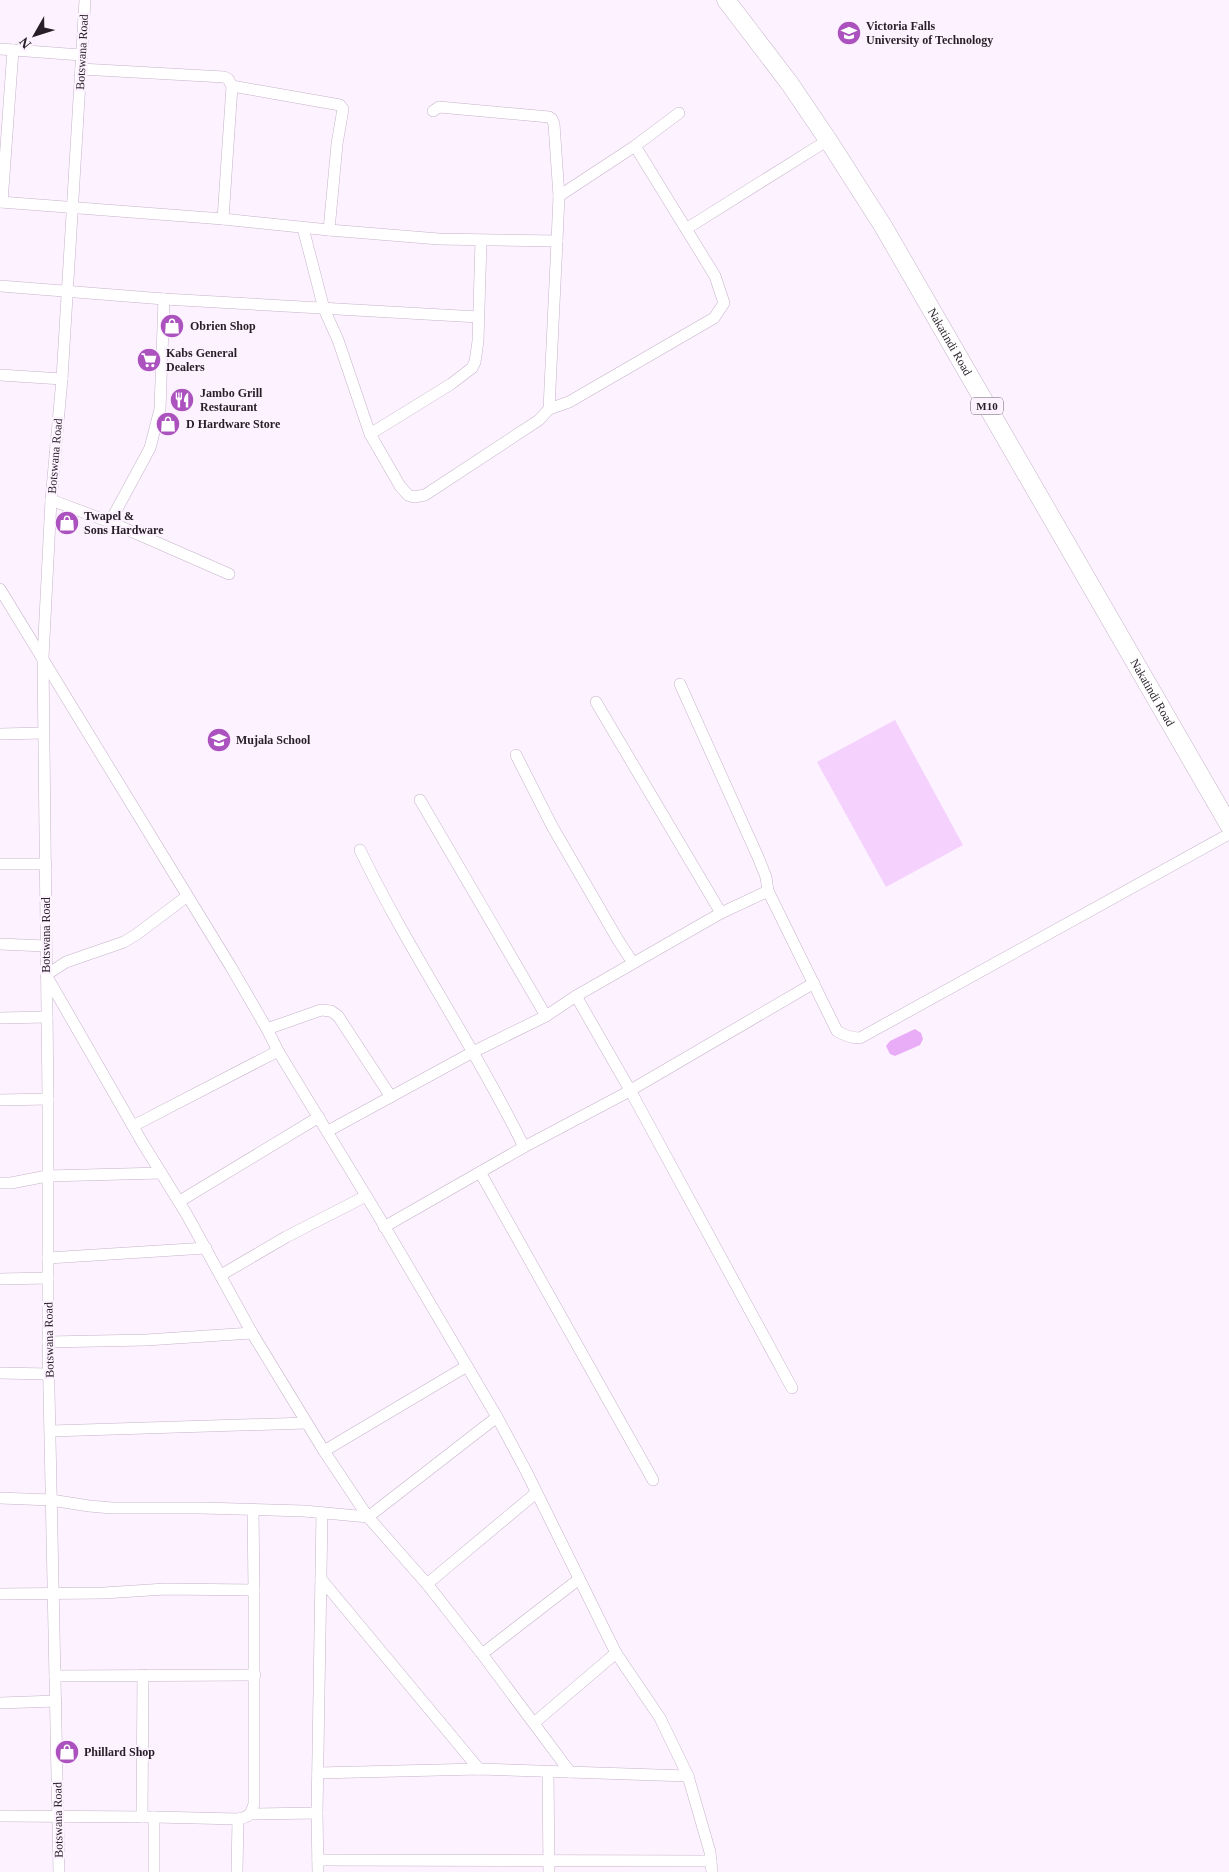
<svg xmlns="http://www.w3.org/2000/svg" width="1229" height="1872" font-family="Georgia,serif">
<style>
.green{fill:#f5d1fd}
.water{fill:#e9acf6}
.lines{fill:none;stroke-linecap:round;stroke-linejoin:round}
.minor-casing{stroke:#c5b3c9;stroke-width:12}
.highway-casing{stroke:#c5b3c9;stroke-width:19}
.minor{stroke:#fff;stroke-width:11}
.highway{stroke:#fff;stroke-width:18}
.labels{text-anchor:middle;dominant-baseline:central;stroke-width:4.5;stroke-linejoin:round;paint-order:stroke}
.shield{fill:#fdf2ff;stroke:#665e68;stroke-width:1}
.shield-label{font-size:11px;font-weight:bold;fill:#261f27}
.poi-label{font-size:12px;font-weight:bold;fill:#261f27;stroke:#fdf2ff;text-anchor:start}
.street-label{font-size:12px;fill:#261f27;stroke:#fdf2ff}
</style>
<rect width="100%" height="100%" fill="#fdf2ff"/>
<path class="green" d="M 895,720 L 963,845 L 886,887 L 817,762 Z"/>
<path class="water" d="M 915,1029 L 921,1033 L 923,1039 L 920,1045 L 895,1056 L 890,1054 L 886,1046 L 890,1041 Z"/>
<g class="lines">
<g class="minor-casing">
<g id="minor">
<path d="M 0,49 L 81,55"/>
<path d="M 81,69 L 224,77 L 228,79 L 232,86 L 340,105 L 343,109 L 337,144 L 329,230"/>
<path d="M 559,196 L 635,146 L 679,113"/>
<path d="M 0,202 L 223,219 L 329,230 L 439,239 L 557,241 L 559,196 L 554,124 L 552,119 L 549,117 L 439,107 L 433,111"/>
<path d="M 2,202 L 13,50"/>
<path d="M 223,219 L 232,86"/>
<path d="M 303,228 L 324,309 L 338,340 L 370,434 L 400,486 L 408,495 L 414,497 L 425,495 L 539,420 L 549,409 L 557,241"/>
<path d="M 686,229 L 828,140"/>
<path d="M 0,286 L 164,299 L 478,317"/>
<path d="M 0,375 L 62,379"/>
<path d="M 549,409 L 569,402 L 714,318 L 724,303 L 715,276 L 635,146"/>
<path d="M 370,434 L 451,384 L 472,368 L 475,362 L 478,341 L 481,241"/>
<path d="M 51,500 L 110,522 L 229,574"/>
<path d="M 110,522 L 150,448 L 160,409 L 164,299"/>
<path d="M 0,589 L 231,967 L 267,1029 L 278,1051 L 379,1217 L 497,1417 L 526,1471 L 616,1653 L 660,1718 L 688,1776 L 710,1852 L 712,1872"/>
<path d="M 680,684 L 758,857 L 766,877 L 768,891 L 837,1031 C 845,1036 851,1038 860,1038 L 1229,834"/>
<path d="M 596,702 L 721,913"/>
<path d="M 0,734 L 43,733"/>
<path d="M 516,755 L 552,826 L 618,940 L 633,963"/>
<path d="M 420,800 L 546,1016"/>
<path d="M 360,850 C 409,952 474,1045 524,1147"/>
<path d="M 0,864 L 46,864"/>
<path d="M 186,897 L 137,934 L 124,942 L 66,962 L 46,975 L 142,1142 L 187,1215 L 252,1333 L 324,1451 L 368,1517 L 427,1584 L 482,1654 L 570,1772"/>
<path d="M 0,944 L 45,946"/>
<path d="M 576,996 L 630,1090 L 792,1388"/>
<path d="M 0,1018 L 47,1017"/>
<path d="M 267,1029 L 321,1010 L 331,1011 L 338,1016 L 391,1097"/>
<path d="M 0,1100 L 48,1099"/>
<path d="M 133,1126 L 278,1051"/>
<path d="M 328,1131 L 473,1052 L 546,1016 L 576,996 L 721,913 L 768,891"/>
<path d="M 480,1172 L 653,1480"/>
<path d="M 0,1183 L 11,1183 L 47,1176 L 161,1173"/>
<path d="M 180,1201 L 319,1117"/>
<path d="M 384,1227 L 524,1147 L 624,1094 L 814,983"/>
<path d="M 48,1258 L 206,1248"/>
<path d="M 221,1275 L 286,1237 L 366,1196"/>
<path d="M 0,1279 L 48,1278"/>
<path d="M 48,1342 L 146,1340 L 252,1333"/>
<path d="M 0,1373 L 49,1374"/>
<path d="M 51,1431 L 306,1423"/>
<path d="M 324,1451 L 467,1366"/>
<path d="M 0,1498 L 51,1500 L 89,1506 L 112,1508 L 202,1508 L 304,1511 L 368,1517 L 497,1417"/>
<path d="M 321,1579 L 479,1769"/>
<path d="M 427,1584 L 536,1493"/>
<path d="M 0,1594 L 104,1593 L 165,1589 L 254,1590 L 253,1510"/>
<path d="M 482,1654 L 579,1579"/>
<path d="M 55,1676 L 255,1675"/>
<path d="M 0,1703 L 56,1701"/>
<path d="M 534,1723 L 616,1653"/>
<path d="M 548,1771 L 549,1872"/>
<path d="M 318,1773 L 479,1769 L 688,1776"/>
<path d="M 251,1814 L 317,1813"/>
<path d="M 0,1816 L 154,1817 L 154,1872"/>
<path d="M 142,1817 L 143,1675"/>
<path d="M 154,1817 L 238,1819 C 249,1817 251,1814 254,1804 L 254,1590"/>
<path d="M 318,1860 L 711,1861"/>
<path d="M 59,1872 L 48,1342 L 48,1099 L 43,658 L 51,500 L 62,379 L 85,0"/>
<path d="M 237,1872 L 238,1819"/>
<path d="M 318,1872 L 317,1813 L 322,1513"/>
</g>
</g>
<g class="highway-casing">
<g id="highway">
<path id="s1" d="M 726,0 L 790,84 L 828,140 L 883,226 L 1229,825"/>
</g>
</g>
<use href="#minor" class="minor"/>
<use href="#highway" class="highway"/>
</g>
<defs>
<g id="university-disc" transform="scale(1.25)"><circle r="9.5" fill="#ab52be" stroke="#fdf2ff"/><path d="M0-5L7-2L0 1L-7-2ZM-4 1L0 2.5L4 1V4Q0 6-4 4Z" fill="#fff"/></g>
<g id="shop-disc" transform="scale(1.25)"><circle r="9.5" fill="#ab52be" stroke="#fdf2ff"/><path d="M-5-2.5h2.3a2.7 3.5 0 0 1 5.4 0H5L5.5 6h-11ZM-1.5-2.5h3a1.5 2.3 0 0 0-3 0Z" fill="#fff"/></g>
<g id="supermarket-disc" transform="scale(1.25)"><circle r="9.5" fill="#ab52be" stroke="#fdf2ff"/><path d="M-6-5.5h2.5l.6 2H6L4.5 2H-2.5L-4.4-4H-6ZM-1.5 3.2a1.3 1.3 0 1 0 .1 0ZM3 3.2a1.3 1.3 0 1 0 .1 0Z" fill="#fff"/></g>
<g id="restaurant-disc" transform="scale(1.25)"><circle r="9.5" fill="#ab52be" stroke="#fdf2ff"/><path d="M-5-6h1v4h1v-4h1v4h1v-4h1v5L-1.5 .5V6h-2V.5L-5-1ZM5-6V6H3V1.5H1.5Q1.5-4 5-6Z" fill="#fff"/></g>
<g id="school-disc" transform="scale(1.25)"><circle r="9.5" fill="#ab52be" stroke="#fdf2ff"/><path d="M0-5L7-2L0 1L-7-2ZM-4 1L0 2.5L4 1V4Q0 6-4 4Z" fill="#fff"/></g>
</defs>
<g fill-rule="evenodd">
<use href="#university-disc" x="849" y="33"/>
<use href="#shop-disc" x="172" y="326"/>
<use href="#supermarket-disc" x="149" y="360"/>
<use href="#restaurant-disc" x="182" y="400"/>
<use href="#shop-disc" x="168" y="424"/>
<use href="#shop-disc" x="67" y="523"/>
<use href="#school-disc" x="219" y="740"/>
<use href="#shop-disc" x="67" y="1752"/>
</g>
<g class="labels">
<rect class="shield" x="971" y="397.5" width="32" height="17" rx="4"/>
<g class="shield-label">
<text x="987" y="406">M10</text>
</g>
<g class="poi-label">
<text x="866" y="26">Victoria Falls<tspan x="866" dy="14">University of Technology</tspan></text>
<text x="190" y="326">Obrien Shop</text>
<text x="166" y="353">Kabs General<tspan x="166" dy="14">Dealers</tspan></text>
<text x="200" y="393">Jambo Grill<tspan x="200" dy="14">Restaurant</tspan></text>
<text x="186" y="424">D Hardware Store</text>
<text x="84" y="516">Twapel &amp;<tspan x="84" dy="14">Sons Hardware</tspan></text>
<text x="236" y="740">Mujala School</text>
<text x="84" y="1752">Phillard Shop</text>
</g>
<g class="street-label">
<text transform="translate(82 52) rotate(-87)">Botswana Road</text>
<text stroke="none"><textPath href="#s1" startOffset="409">Nakatindi Road</textPath></text>
<text transform="translate(55 456) rotate(-85)">Botswana Road</text>
<text stroke="none"><textPath href="#s1" startOffset="814">Nakatindi Road</textPath></text>
<text transform="translate(46 935) rotate(-90)">Botswana Road</text>
<text transform="translate(49 1340) rotate(-91)">Botswana Road</text>
<text transform="translate(58 1820) rotate(-91)">Botswana Road</text>
</g>
</g>
<g transform="translate(35 35) rotate(231)" stroke="#fdf2ff" stroke-width="4" paint-order="stroke">
<path d="M0-4L9 19L0 12L-9 19Z" fill="#261f27"/>
<text y="-8" font-size="14" font-weight="bold" text-anchor="middle" fill="#261f27">N</text>
</g>
</svg>
